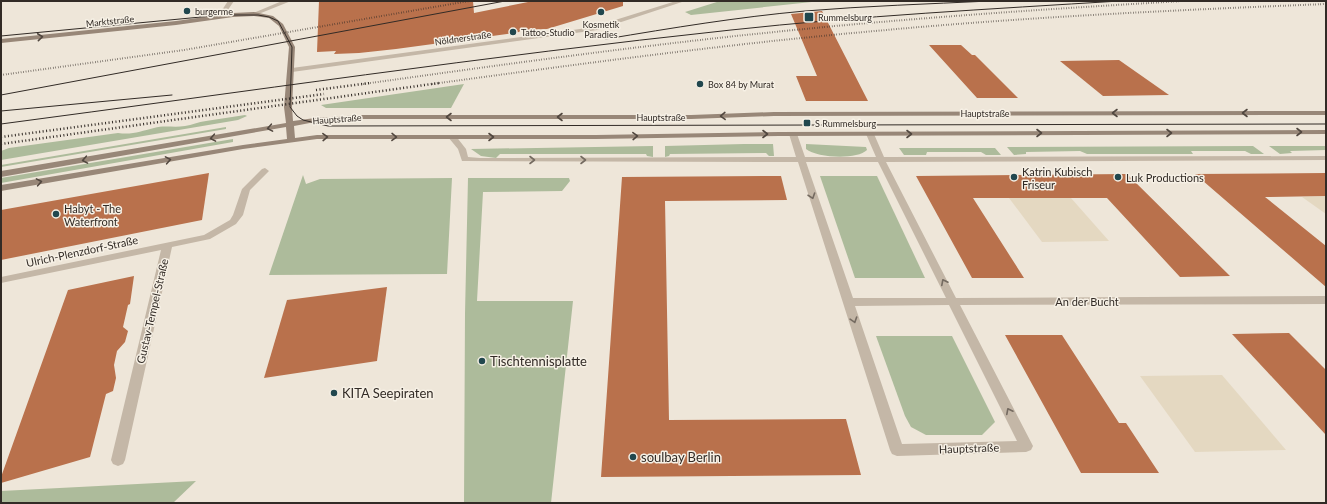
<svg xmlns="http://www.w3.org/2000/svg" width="1327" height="504" font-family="Lato,sans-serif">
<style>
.green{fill:#adbb9b}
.plaza{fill:#e4d8c1}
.building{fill:#b9714c}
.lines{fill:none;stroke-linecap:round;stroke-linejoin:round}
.minor{fill:#c4b7a7;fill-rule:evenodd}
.tertiary{fill:#c4b7a7;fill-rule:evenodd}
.secondary{fill:#988778;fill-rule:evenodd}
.tram{stroke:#322b26;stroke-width:1}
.rail-far1{stroke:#322b26;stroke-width:2;stroke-dasharray:0.5 2;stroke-linecap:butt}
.rail{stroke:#322b26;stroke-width:2.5;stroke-dasharray:1 2.5;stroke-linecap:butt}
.oneway{stroke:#51473f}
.oneway2{stroke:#746a60}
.poi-dot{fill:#21474e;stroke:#f6f0e5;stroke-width:1.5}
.labels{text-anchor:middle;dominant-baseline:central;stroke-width:3;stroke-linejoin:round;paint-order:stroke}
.far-poi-label{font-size:9px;fill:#322b26;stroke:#f6f0e5;text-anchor:start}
.far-street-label{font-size:9px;fill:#322b26;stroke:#f6f0e5}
.poi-label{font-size:11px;fill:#322b26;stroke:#f6f0e5;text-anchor:start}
.street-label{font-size:11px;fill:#322b26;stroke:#f6f0e5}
.near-poi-label{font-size:13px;fill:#322b26;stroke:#f6f0e5;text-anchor:start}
</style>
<rect width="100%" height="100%" fill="#eee6d9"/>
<g class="green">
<path d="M 720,1 L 821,1 L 691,15 L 685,12 Z"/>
<path d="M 464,84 L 451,108 L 326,108 L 321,105 Z"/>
<path d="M 245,115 L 247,116 L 238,120 L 1,160 L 1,151 L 9,148 L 118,133 C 133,135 141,131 154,128 C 164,125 174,128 185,126 C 192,125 198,122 206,121 C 219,119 232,117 245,115 Z"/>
<path d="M 226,127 L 226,129 L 1,167 L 1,165 Z"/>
<path d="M 233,139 L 233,142 L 1,183 L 1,178 Z"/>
<path d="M 744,144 L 773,144 L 774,156 L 769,156 L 766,153 L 670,154 L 669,156 L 665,157 L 665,146 Z"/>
<path d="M 806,144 L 866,147 L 867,150 C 857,160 817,158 806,149 Z"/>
<path d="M 653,146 L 653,157 L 647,156 L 646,154 L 500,154 L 496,158 L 481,156 L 471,149 Z"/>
<path d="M 1253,146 L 1264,154 L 1251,154 L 1245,151 L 1191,151 L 1193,154 L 1087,154 L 1080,151 L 1026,152 L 1026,154 L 1014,155 L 1007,147 Z"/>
<path d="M 1269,146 L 1326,146 L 1326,150 L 1290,151 L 1292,153 L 1280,154 Z"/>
<path d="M 899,148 L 995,148 L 1001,155 L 986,155 L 981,152 L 927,152 L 926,155 L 904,155 Z"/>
<path d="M 303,175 L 306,184 L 320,179 L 452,178 L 447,274 L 269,275 Z"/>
<path d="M 820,176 L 877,176 L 925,278 L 855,278 Z"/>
<path d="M 468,178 L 569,178 L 570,181 L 562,191 L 483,192 L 477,301 L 573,301 L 551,503 L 464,503 L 465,314 Z"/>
<path d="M 876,336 L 952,336 L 995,422 L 982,435 L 926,435 L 911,427 L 905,416 Z"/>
<path d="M 196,481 L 173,503 L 1,503 L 1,491 Z"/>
</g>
<g class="plaza">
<path d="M 1326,196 L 1326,214 L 1302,197 Z"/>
<path d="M 1009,198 L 1071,198 L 1109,241 L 1042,242 Z"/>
<path d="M 1222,375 L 1286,450 L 1195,452 L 1140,376 Z"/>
</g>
<g class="building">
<path d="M 319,1 L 473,1 L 474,13 L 533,1 L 623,1 L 623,6 L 547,29 L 521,30 L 519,32 L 507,34 L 396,49 L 359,53 L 334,54 L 336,51 L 317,52 Z"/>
<path d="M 822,11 L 868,101 L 806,101 L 796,76 L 817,76 L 791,14 Z"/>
<path d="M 929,45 L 961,45 L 972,55 L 975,55 L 1018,98 L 977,98 Z"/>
<path d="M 1119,60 L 1169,95 L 1103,96 L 1060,61 Z"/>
<path d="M 209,173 L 202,220 L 1,260 L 1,210 Z"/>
<path d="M 1326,173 L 1326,196 L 1265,197 L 1326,246 L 1326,287 L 1195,174 Z"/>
<path d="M 1127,174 L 1230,276 L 1180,277 L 1107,198 L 973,198 L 1024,278 L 972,278 L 916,176 Z"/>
<path d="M 781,176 L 787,200 L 665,201 L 669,420 L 846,419 L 861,475 L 601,477 L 622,177 Z"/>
<path d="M 134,276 L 130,304 L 128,305 L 123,327 L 128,331 L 125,342 L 117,351 L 114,365 L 116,378 L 113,391 L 106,394 L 90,457 L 1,483 L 1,477 L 68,290 Z"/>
<path d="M 387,287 L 377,361 L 264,378 L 287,300 Z"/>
<path d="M 1289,333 L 1326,370 L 1326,435 L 1232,334 Z"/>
<path d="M 1005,335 L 1062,335 L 1119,423 L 1126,423 L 1159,473 L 1081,473 Z"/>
</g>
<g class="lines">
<g class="minor">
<path d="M 228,1 L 234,1 L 223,17 L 219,17 L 218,16 Z"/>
<path d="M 282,1 L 291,1 L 256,15 L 251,14 Z"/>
<path d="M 790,132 L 796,132 L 797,134 L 805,157 L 876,157 L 866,134 L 870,132 L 874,134 L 884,157 L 1326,156 L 1326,160 L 886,162 L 956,298 L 1326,296 L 1326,304 L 960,305 L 1033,446 L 1031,450 L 1026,452 L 897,456 L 892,454 L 890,450 L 798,162 L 465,161 L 462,161 L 458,149 L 448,137 L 452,135 L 455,135 L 466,149 L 468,157 L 480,158 L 796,157 L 789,134 ZM 806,162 L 878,162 L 946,298 L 853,298 ZM 949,305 L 1017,441 L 902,444 L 855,306 Z"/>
<path d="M 265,168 L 269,171 L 250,190 L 243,215 L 236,224 L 210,239 L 172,247 L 125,460 L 123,464 L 118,466 L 113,464 L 111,460 L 161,250 L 1,283 L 1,277 L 204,235 L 230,220 L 233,215 L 242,189 L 262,169 Z"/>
</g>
<path class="tertiary" d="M 676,1 L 685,1 L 597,30 L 292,72 L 289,70 L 292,68 L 580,29 L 596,26 Z"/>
<path class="secondary" d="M 254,12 L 273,16 L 283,24 L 295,47 L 292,107 L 293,121 L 315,118 L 362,115 L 691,115 L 774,112 L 1326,111 L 1326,115 L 774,116 L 691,119 L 362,119 L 315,122 L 294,126 L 295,138 L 317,135 L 596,135 L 779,132 L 1326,130 L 1326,134 L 779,136 L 596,139 L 317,139 L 243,149 L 1,191 L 1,185 L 243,145 L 287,139 L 286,127 L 1,177 L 1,171 L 286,123 L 284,107 L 289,47 L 279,26 L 269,18 L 254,16 L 233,17 L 176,25 L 1,43 L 1,39 L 176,21 L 233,13 Z"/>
<g class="tram">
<path d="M 1,36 L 222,15 L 258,15 L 269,17 L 278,21 L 292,47 L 290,107 L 297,116 L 303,120 L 328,126 L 1326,124"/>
<path d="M 606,39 C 672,28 738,17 805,11 C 866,6 928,4 990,1"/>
<path d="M 1,95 L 505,1"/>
<path d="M 1,111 L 172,95"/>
<path d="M 1,124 C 244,92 487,56 731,30 C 860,16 990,9 1120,1"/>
</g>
<g class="rail-far1">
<path d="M 1,75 L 184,50 L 469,1"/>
<path d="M 363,84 C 500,65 636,46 774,32 C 910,18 1046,9 1183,1"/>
<path d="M 432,84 C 579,64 727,44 875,31 C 1025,17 1176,10 1326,4"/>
</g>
<g class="rail">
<path d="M 316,90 L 370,83"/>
<path d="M 1,137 L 324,94"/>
<path d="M 1,144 L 439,83"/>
</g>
</g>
<defs><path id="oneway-chevron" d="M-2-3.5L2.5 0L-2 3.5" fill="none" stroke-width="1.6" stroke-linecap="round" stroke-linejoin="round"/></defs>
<g class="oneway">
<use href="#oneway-chevron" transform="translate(40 37) rotate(-6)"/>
<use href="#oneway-chevron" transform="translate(1115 113) rotate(180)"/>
<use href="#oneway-chevron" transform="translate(1245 113) rotate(-180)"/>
<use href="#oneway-chevron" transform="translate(723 116) rotate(178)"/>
<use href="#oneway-chevron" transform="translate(449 117) rotate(180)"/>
<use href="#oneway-chevron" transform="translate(560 117) rotate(180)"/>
<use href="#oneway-chevron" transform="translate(270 128) rotate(170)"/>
<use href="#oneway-chevron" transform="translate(1299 132)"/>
<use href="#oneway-chevron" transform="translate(1039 133)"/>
<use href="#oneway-chevron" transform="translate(1169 133)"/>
<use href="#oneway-chevron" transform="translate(765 134)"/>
<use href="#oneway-chevron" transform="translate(909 134)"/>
<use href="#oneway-chevron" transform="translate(635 136) rotate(-2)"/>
<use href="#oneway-chevron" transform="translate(325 137) rotate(-2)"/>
<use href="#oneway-chevron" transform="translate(394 137) rotate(1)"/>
<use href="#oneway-chevron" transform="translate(491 137)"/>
<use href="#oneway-chevron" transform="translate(213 138) rotate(170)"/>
<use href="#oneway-chevron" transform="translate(85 160) rotate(170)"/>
<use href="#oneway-chevron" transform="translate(168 160) rotate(-10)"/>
<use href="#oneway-chevron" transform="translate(39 182) rotate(-10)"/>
</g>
<g class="oneway2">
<use href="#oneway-chevron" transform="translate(532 160)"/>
<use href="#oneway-chevron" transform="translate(583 160)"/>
<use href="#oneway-chevron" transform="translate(812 196) rotate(71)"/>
<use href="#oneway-chevron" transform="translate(944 282) rotate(-117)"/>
<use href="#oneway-chevron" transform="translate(854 320) rotate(72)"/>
<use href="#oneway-chevron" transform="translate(1009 411) rotate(-117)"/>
</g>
<g class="poi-dot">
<circle cx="187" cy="11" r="4"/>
<circle cx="601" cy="12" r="4"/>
<rect x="804" y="12" width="10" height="10" rx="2"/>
<circle cx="513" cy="32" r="4"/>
<circle cx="700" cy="84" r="4"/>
<rect x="803" y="119" width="8" height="8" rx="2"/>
<circle cx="1014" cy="177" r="4"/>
<circle cx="1118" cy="177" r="4"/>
<circle cx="56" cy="214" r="4"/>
<circle cx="482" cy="361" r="4"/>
<circle cx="334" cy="393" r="4"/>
<circle cx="633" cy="457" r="4"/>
</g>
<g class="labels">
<g class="far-poi-label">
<text x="195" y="11">burgerme</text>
<text x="818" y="17">Rummelsburg</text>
<text x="601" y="24" text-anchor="middle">Kosmetik<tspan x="601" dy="10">Paradies</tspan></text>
<text x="521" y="32">Tattoo-Studio</text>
<text x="708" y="84">Box 84 by Murat</text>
<text x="815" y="123">S Rummelsburg</text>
</g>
<g class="far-street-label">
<text transform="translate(110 21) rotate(-6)">Marktstraße</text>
<text transform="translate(463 38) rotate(-8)">Nöldnerstraße</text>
<text x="985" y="113">Hauptstraße</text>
<text x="661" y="117">Hauptstraße</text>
<text transform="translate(337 119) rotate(-4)">Hauptstraße</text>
</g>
<g class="poi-label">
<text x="1022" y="171">Katrin Kubisch<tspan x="1022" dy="13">Friseur</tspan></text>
<text x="1126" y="177">Luk Productions</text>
<text x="64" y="208">Habyt - The<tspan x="64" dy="13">Waterfront</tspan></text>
</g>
<g class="street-label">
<text transform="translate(82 251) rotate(-12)">Ulrich-Plenzdorf-Straße</text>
<text x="1087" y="301">An der Bucht</text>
<text transform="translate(152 311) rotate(-77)">Gustav-Tempel-Straße</text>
<text transform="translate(969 448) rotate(-2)">Hauptstraße</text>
</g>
<g class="near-poi-label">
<text x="490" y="361">Tischtennisplatte</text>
<text x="342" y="393">KITA Seepiraten</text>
<text x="641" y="457">soulbay Berlin</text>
</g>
</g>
<rect width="1327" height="504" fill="none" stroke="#322b26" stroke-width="4"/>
</svg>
